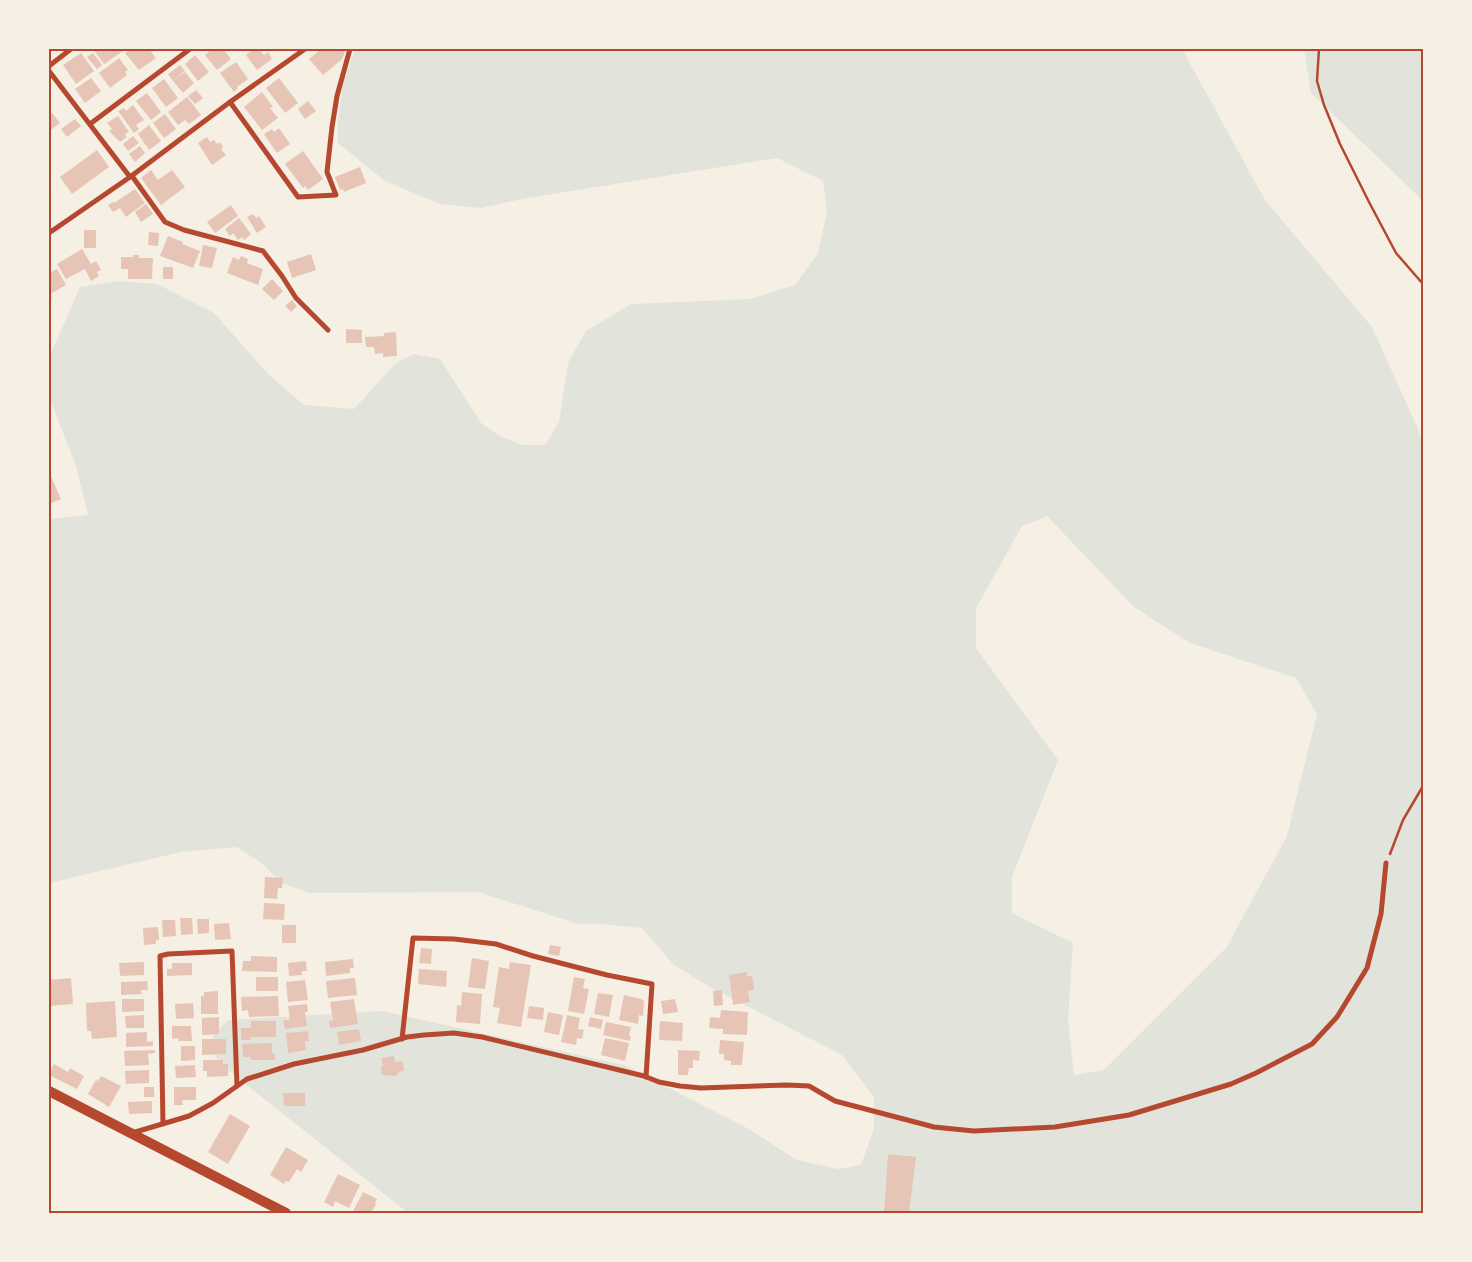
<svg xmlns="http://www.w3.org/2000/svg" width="1472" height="1262" font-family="Karla,sans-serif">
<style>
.green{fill:#e2e4dc;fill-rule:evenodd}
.building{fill:#e6c5b7}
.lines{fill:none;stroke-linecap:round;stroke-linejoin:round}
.path{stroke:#b5482f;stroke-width:2.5}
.minor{stroke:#b5482f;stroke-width:5}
.secondary{stroke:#b5482f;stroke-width:10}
.neatline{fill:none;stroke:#b5482f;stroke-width:2}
</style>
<rect width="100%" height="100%" fill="#f6efe4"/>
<g class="green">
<path d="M 355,49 L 1182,49 L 1265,200 L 1372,327 L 1418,429 L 1423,446 L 1423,1213 L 408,1213 L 223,1066 L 209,1048 L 214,1034 L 228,1020 L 382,1011 L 624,1065 L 747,1128 L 797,1160 L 838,1169 L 861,1165 L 874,1128 L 874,1097 L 842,1055 L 710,987 L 674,965 L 642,928 L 601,924 L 578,924 L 478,892 L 309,893 L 282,883 L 259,861 L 236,847 L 181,852 L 49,883 L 49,519 L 88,515 L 76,466 L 49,397 L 49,358 L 80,287 L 119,281 L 157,284 L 214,313 L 267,373 L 304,405 L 354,409 L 395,364 L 413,354 L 440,359 L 481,423 L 500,436 L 522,445 L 545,445 L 559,422 L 568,363 L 586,331 L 631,304 L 750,299 L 795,285 L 818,253 L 827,212 L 823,181 L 777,158 L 522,199 L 481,208 L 440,204 L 385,181 L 338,143 L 338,121 L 343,85 ZM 1047,516 L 1134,607 L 1190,643 L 1296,678 L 1317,714 L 1287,836 L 1226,948 L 1104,1070 L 1074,1075 L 1068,1020 L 1073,943 L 1012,913 L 1012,877 L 1058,760 L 976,648 L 976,608 L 1022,526 Z"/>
<path d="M 1304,49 L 1423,49 L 1423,202 L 1417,195 L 1311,93 Z"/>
</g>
<g class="building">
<path d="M 93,49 L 126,49 L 104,64 Z"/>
<path d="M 131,49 L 156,49 L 151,52 L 156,58 L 139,70 L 125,53 Z"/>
<path d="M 206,49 L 223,49 L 231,59 L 217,70 L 205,55 L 209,52 Z"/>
<path d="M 254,49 L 259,49 L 264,55 L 268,52 L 272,59 L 257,70 L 246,55 Z"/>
<path d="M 321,49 L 346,49 L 342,59 L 323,75 L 309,59 Z"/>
<path d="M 81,53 L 94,71 L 76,84 L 63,65 Z"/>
<path d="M 93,53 L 102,65 L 97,69 L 87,57 Z"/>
<path d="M 195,55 L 209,72 L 198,81 L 185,64 Z"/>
<path d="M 119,58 L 128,70 L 125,72 L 127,75 L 110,88 L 99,73 Z"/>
<path d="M 236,62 L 248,79 L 237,87 L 238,88 L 234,92 L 220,73 Z"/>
<path d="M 180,65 L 185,71 L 173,81 L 168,74 Z"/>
<path d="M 185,72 L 194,83 L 183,93 L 173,81 Z"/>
<path d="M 91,78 L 101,91 L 85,103 L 75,89 Z"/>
<path d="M 279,78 L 298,103 L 285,113 L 266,88 Z"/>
<path d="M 164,79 L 178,98 L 166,107 L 152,88 Z"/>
<path d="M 196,90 L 203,98 L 195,104 L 188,96 Z"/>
<path d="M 262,92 L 273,107 L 270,108 L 278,118 L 262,130 L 244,107 Z"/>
<path d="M 147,93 L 161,112 L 151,120 L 136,101 Z"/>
<path d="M 187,97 L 201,115 L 189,124 L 185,120 L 178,125 L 168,112 Z"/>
<path d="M 308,101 L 316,111 L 305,119 L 298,109 Z"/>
<path d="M 133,105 L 144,120 L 136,125 L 139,129 L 134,133 L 118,111 L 124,108 L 126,111 Z"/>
<path d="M 52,113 L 60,123 L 49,131 L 49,115 Z"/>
<path d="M 165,114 L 176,129 L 164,138 L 153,123 Z"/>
<path d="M 118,116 L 129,132 L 125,134 L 127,137 L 120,142 L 109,131 L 112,129 L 107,123 Z"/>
<path d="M 75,119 L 81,126 L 67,137 L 61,129 Z"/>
<path d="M 149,125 L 161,141 L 149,150 L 138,134 Z"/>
<path d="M 279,128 L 290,144 L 277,153 L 264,134 L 272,129 L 274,132 Z"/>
<path d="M 133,136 L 139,143 L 128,151 L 123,144 Z"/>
<path d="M 207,137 L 210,142 L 214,140 L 217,144 L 220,142 L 223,147 L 221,149 L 226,155 L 212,165 L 198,143 Z"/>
<path d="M 140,146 L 145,153 L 135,162 L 129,154 Z"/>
<path d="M 97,150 L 109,167 L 72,194 L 60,177 Z"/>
<path d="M 303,151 L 323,179 L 308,190 L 305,186 L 303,188 L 285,164 Z"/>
<path d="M 360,167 L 366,183 L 344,192 L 343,189 L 340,190 L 335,177 Z"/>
<path d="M 151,170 L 158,180 L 172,170 L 185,187 L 161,205 L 141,178 Z"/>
<path d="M 135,189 L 145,203 L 126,217 L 120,208 L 113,212 L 108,205 L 113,202 L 114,203 Z"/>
<path d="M 146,204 L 153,214 L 141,222 L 135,212 Z"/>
<path d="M 231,205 L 238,216 L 215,233 L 207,222 Z"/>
<path d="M 253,214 L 256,218 L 259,216 L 266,227 L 257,233 L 247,217 Z"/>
<path d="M 239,218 L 251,234 L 244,240 L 242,237 L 238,240 L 233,233 L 230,236 L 225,229 Z"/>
<rect x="84" y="230" width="12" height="18"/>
<path d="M 149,232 L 159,233 L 158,246 L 148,245 Z"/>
<path d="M 168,236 L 183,242 L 182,244 L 200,251 L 193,268 L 160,256 Z"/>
<path d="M 203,245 L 217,248 L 212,268 L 199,266 Z"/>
<path d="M 82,249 L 91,264 L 96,261 L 101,270 L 97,272 L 99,276 L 91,281 L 85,269 L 66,279 L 57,264 Z"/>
<path d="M 311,254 L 316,270 L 292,278 L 287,262 Z"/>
<path d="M 133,255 L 139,255 L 139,258 L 153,258 L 152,279 L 128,279 L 128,269 L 121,269 L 121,257 L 133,257 Z"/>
<path d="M 241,256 L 248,259 L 247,263 L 263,269 L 258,285 L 227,273 L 233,257 L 239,260 Z"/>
<rect x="163" y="267" width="10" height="12"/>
<path d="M 57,269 L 66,285 L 50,294 L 52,299 L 49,301 L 49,273 Z"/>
<path d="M 272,279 L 283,291 L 274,300 L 262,289 Z"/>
<path d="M 292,300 L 297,306 L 291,312 L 285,306 Z"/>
<path d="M 346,329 L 362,330 L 362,343 L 346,343 Z"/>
<path d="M 396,332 L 397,356 L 383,357 L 383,353 L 375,354 L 374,347 L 366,347 L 365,337 L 384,336 L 384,333 Z"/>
<path d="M 49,472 L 61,499 L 49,504 Z"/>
<path d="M 265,877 L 283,878 L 282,888 L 278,888 L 277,899 L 264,898 Z"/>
<path d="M 264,903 L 285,904 L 284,920 L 263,919 Z"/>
<path d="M 180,918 L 192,918 L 193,934 L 181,935 Z"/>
<path d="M 197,919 L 209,919 L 209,933 L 198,934 Z"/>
<path d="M 162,920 L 175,920 L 176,936 L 163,937 Z"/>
<path d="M 229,923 L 231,939 L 215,940 L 214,924 Z"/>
<rect x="282" y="925" width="14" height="18"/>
<path d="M 158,927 L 159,940 L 156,940 L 156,944 L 144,945 L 143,928 Z"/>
<path d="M 550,945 L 561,947 L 559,956 L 548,954 Z"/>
<path d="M 421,948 L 432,949 L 431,964 L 419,963 Z"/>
<path d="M 251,956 L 277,957 L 277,972 L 242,971 L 243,961 L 251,961 Z"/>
<path d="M 472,958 L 489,961 L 485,989 L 468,987 Z"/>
<path d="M 353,959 L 354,968 L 350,968 L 350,973 L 326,976 L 325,962 Z"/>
<path d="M 306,961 L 307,971 L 302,971 L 302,975 L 289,976 L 288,963 Z"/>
<path d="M 144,962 L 144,975 L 120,976 L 119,963 Z"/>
<path d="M 510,962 L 531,965 L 521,1027 L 497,1023 L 500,1008 L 493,1007 L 499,967 L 509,969 Z"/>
<path d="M 172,963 L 192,963 L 192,975 L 167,976 L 167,969 L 172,969 Z"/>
<path d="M 419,969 L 447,971 L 446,987 L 418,984 Z"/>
<path d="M 747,972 L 747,976 L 752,976 L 754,990 L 748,991 L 750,1002 L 733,1005 L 729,975 Z"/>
<rect x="256" y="977" width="22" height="14"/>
<path d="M 574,977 L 585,979 L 583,988 L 589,989 L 584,1014 L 568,1011 Z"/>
<path d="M 71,978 L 73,1004 L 49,1006 L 49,980 Z"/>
<path d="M 355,978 L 357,995 L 328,998 L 326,981 Z"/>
<path d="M 305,980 L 308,1000 L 288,1002 L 286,982 Z"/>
<path d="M 147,981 L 148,990 L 141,990 L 142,994 L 121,995 L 121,982 Z"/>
<path d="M 722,990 L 723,1005 L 714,1006 L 713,991 Z"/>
<path d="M 218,991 L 218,1014 L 201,1014 L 201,996 L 204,996 L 204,992 Z"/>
<path d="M 462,992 L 482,994 L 480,1024 L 456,1022 L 457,1005 L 461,1006 Z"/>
<path d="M 598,993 L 613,995 L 609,1017 L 594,1014 Z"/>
<path d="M 624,995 L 641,999 L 644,1001 L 643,1016 L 639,1015 L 638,1024 L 619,1020 Z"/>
<path d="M 278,996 L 279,1016 L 249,1017 L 248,1010 L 242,1011 L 241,997 Z"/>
<path d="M 122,999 L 144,999 L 144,1011 L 122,1012 Z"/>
<path d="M 354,999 L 358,1024 L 330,1028 L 329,1021 L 333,1020 L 330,1002 Z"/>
<path d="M 675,999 L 678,1012 L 663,1014 L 661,1001 Z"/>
<path d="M 115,1001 L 117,1037 L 92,1039 L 91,1031 L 87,1031 L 86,1003 Z"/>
<path d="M 193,1003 L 194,1018 L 176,1019 L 175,1004 Z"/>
<path d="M 307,1004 L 308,1012 L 305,1012 L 307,1026 L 285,1029 L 283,1020 L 290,1020 L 288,1006 Z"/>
<path d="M 529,1006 L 544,1008 L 543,1020 L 527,1018 Z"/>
<path d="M 721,1010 L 748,1012 L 747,1035 L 723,1034 L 723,1029 L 709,1028 L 710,1017 L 720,1018 Z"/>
<path d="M 548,1012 L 563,1015 L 559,1035 L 544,1032 Z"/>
<path d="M 144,1015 L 144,1028 L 126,1028 L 125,1016 Z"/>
<path d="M 567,1015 L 580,1018 L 578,1029 L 584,1030 L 582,1039 L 577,1038 L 576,1045 L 561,1042 Z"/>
<path d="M 219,1017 L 219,1034 L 202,1035 L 202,1018 Z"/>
<path d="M 590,1017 L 603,1020 L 601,1029 L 588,1026 Z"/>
<path d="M 251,1021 L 276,1021 L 276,1037 L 251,1037 L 251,1040 L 241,1040 L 241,1028 L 251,1028 Z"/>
<path d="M 660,1021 L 683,1023 L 682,1041 L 659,1040 Z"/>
<path d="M 606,1022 L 631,1027 L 629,1036 L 631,1036 L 630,1041 L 603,1035 Z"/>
<path d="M 172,1026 L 191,1026 L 192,1041 L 178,1041 L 178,1038 L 172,1039 Z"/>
<path d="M 359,1029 L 361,1041 L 339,1045 L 337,1032 Z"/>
<path d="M 308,1031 L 309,1041 L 305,1041 L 306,1050 L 288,1053 L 286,1033 Z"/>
<path d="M 147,1032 L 147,1042 L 153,1041 L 153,1046 L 126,1047 L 126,1033 Z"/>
<path d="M 605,1038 L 629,1043 L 625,1061 L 601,1055 Z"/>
<path d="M 202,1039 L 226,1039 L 226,1054 L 202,1055 Z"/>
<path d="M 720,1040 L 744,1042 L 742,1065 L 731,1065 L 731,1061 L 724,1060 L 724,1054 L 719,1054 Z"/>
<path d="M 272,1043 L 272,1053 L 275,1053 L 275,1060 L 251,1060 L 251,1057 L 243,1057 L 242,1044 Z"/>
<path d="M 181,1046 L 195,1046 L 195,1060 L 181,1061 Z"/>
<path d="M 155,1050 L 155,1053 L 148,1054 L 149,1065 L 125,1066 L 124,1051 Z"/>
<path d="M 678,1050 L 700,1051 L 699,1061 L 693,1060 L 693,1068 L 689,1068 L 688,1075 L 678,1075 Z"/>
<path d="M 394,1056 L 395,1062 L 403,1061 L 404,1071 L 398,1072 L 398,1075 L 393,1076 L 382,1075 L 381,1067 L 383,1066 L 381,1058 Z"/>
<path d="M 203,1060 L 223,1060 L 223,1064 L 228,1064 L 228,1076 L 207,1077 L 207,1071 L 203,1071 Z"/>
<path d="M 54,1064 L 68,1072 L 70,1068 L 84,1076 L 77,1089 L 49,1075 Z"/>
<path d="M 195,1065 L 196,1077 L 176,1078 L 175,1066 Z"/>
<path d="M 149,1070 L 149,1083 L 126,1084 L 125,1071 Z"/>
<path d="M 101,1076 L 121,1086 L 109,1107 L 88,1094 L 96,1080 L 98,1081 Z"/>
<rect x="144" y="1087" width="10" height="10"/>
<path d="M 174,1087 L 196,1087 L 196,1100 L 182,1100 L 183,1105 L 174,1105 Z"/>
<path d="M 283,1093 L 305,1093 L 305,1106 L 284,1106 Z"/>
<path d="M 152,1101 L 152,1113 L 129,1114 L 128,1102 Z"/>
<path d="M 230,1114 L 250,1126 L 228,1164 L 208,1152 Z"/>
<path d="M 286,1147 L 308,1160 L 301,1172 L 297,1169 L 289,1182 L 286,1181 L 284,1184 L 270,1175 Z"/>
<path d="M 888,1154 L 916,1157 L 909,1213 L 884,1213 Z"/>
<path d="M 338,1174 L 360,1185 L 349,1208 L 335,1201 L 333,1207 L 324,1202 Z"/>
<path d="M 363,1192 L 377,1199 L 375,1203 L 376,1204 L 371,1213 L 352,1213 Z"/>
</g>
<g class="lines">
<g class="path">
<path d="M 1319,49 L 1317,81 L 1324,105 L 1340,144 L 1369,202 L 1396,253 L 1423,284"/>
<path d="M 1390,854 L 1403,820 L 1423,786"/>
</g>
<g class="minor">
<path d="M 49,66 L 71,49"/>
<path d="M 49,71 L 130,177"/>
<path d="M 230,102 L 298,197 L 336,195 L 327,172 L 332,127 L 337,96 L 350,49"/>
<path d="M 90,124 L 190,49"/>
<path d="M 132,176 L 165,222 L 184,230 L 263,251 L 282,276 L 296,298 L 328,330"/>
<path d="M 49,233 L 130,177 L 230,102 L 305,49"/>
<path d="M 402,1039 L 413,938 L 454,939 L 496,944 L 533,956 L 607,975 L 652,984 L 646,1077"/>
<path d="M 163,1124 L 160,956 L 168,954 L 232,951 L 237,1086"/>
<path d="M 132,1133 L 189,1116 L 213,1103 L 247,1079 L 294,1064 L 363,1050 L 407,1037 L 424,1035 L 454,1033 L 482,1037 L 644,1076 L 659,1082 L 680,1086 L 701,1088 L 787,1085 L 809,1086 L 835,1101 L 934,1127 L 974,1131 L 1055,1127 L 1129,1115 L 1231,1084 L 1256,1073 L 1312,1044 L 1337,1017 L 1367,968 L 1381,914 L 1386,863"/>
</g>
<path class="secondary" d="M 49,1091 L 286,1213"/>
</g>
<rect width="1472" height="1262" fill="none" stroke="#f6efe4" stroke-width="100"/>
<rect x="50" y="50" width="1372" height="1162" class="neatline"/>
</svg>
